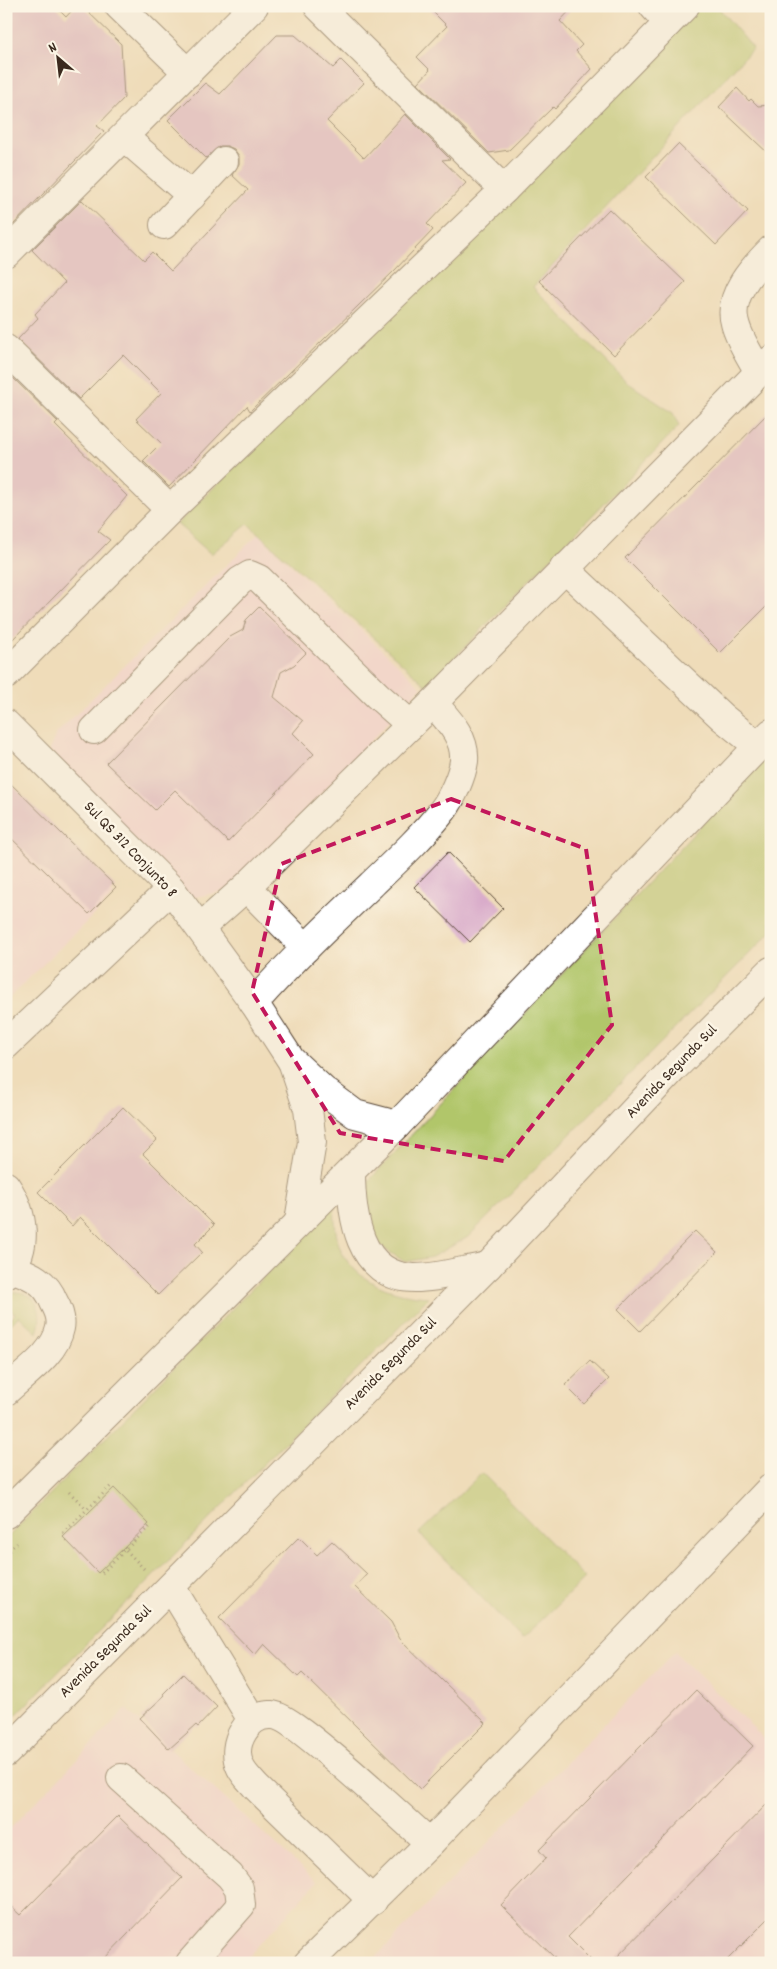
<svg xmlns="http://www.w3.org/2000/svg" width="777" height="1969" font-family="Dekko,sans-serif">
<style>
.built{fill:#f5cfdb}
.green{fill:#b1c66b;stroke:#767844}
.building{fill:#d9acca}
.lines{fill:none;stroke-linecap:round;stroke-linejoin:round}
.minor-casing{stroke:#564535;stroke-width:30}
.major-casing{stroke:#564535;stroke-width:30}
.path{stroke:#564535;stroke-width:3;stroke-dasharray:1 4;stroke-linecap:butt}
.minor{stroke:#fff;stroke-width:28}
.major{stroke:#fff;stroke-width:28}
.marked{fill:none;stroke:#c2185b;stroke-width:4;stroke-dasharray:10 6;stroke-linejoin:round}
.labels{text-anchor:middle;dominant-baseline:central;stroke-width:5;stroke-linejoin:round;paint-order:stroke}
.street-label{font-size:16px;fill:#3b2a1e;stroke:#fcf5e5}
</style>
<rect width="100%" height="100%" fill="#fcf5e5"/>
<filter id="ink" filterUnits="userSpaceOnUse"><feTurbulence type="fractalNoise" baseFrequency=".02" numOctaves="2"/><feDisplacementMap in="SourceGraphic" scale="10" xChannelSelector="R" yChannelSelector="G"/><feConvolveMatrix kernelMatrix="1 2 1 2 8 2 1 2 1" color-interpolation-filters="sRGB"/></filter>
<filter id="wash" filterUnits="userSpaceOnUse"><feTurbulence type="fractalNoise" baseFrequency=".0096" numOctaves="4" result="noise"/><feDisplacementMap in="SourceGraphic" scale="20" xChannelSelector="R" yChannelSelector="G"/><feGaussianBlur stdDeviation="1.12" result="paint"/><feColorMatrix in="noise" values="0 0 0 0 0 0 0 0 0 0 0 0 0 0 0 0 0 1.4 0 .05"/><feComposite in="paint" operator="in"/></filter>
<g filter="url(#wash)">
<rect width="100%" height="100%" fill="#efdcb9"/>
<g class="built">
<path d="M 258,534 L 422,687 L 229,890 L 191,898 L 49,750 L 56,734 Z"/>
<path d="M 6,789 L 114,895 L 6,1001 Z"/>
<path d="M 675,1652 L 771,1745 L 771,1963 L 370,1963 Z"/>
<path d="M 126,1709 L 317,1882 L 242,1963 L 6,1963 L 6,1833 Z"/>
</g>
<g class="green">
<path d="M 700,6 L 717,6 L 753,48 L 533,287 L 627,382 L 673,413 L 679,426 L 427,686 L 248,524 L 211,554 L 177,524 Z"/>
<path d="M 771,751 L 771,932 L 468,1237 L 432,1257 L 405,1262 L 374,1242 L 360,1190 Z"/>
<path d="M 334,1205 C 335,1220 335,1237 341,1251 C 358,1284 395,1295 429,1297 L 6,1725 L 6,1539 Z"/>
<path d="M 15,1292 C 38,1292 44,1314 37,1333 L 19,1316 L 6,1329 L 6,1323 L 15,1314 L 6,1305 L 6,1297 Z"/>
<path d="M 482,1473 L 585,1578 L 522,1639 L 419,1533 Z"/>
</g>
<g id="blocks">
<g class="building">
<path d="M 6,6 L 55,6 L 66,17 L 76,6 L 82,6 L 121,44 L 124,98 L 97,126 L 104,131 L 11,227 L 6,221 Z"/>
<path d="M 427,6 L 574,6 L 560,21 L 582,45 L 576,51 L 592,69 L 555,109 L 553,107 L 509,150 L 489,153 L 418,83 L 430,70 L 417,57 L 447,26 Z"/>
<path d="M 277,35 L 295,35 L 333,68 L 341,60 L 364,83 L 327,121 L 364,158 L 405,114 L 450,159 L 442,160 L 466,183 L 427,224 L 433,230 L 395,270 L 250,411 L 247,406 L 169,487 L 143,461 L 161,443 L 136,419 L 161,393 L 123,355 L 79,399 L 18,339 L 38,318 L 35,314 L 64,283 L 32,250 L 82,200 L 144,260 L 152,252 L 171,271 L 248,190 L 232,175 L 239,164 L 239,156 L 234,149 L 227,146 L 220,146 L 206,158 L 168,120 L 205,83 L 220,94 Z"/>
<path d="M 737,88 L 749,101 L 751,99 L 758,106 L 771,105 L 771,156 L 719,107 Z"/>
<path d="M 678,144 L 748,211 L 716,245 L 646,177 Z"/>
<path d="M 609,209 L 685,282 L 614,355 L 539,281 Z"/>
<path d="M 6,371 L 58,422 L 55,425 L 127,496 L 98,531 L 110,540 L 6,646 Z"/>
<path d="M 771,410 L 771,602 L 720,653 L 625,558 Z"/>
<path d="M 259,607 L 306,653 L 294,665 L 281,672 L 274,697 L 303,721 L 293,733 L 314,754 L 228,842 L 175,790 L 155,810 L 106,763 L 230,637 L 243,630 L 246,620 Z"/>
<path d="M 6,779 L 116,887 L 89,914 L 6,833 Z"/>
<path d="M 448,852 L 503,908 L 470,942 L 414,887 Z"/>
<path d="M 123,1107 L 157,1140 L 143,1154 L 214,1225 L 195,1244 L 202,1252 L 158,1295 L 80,1217 L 72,1226 L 38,1192 Z"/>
<path d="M 695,1231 L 717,1252 L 640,1331 L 618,1309 Z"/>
<path d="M 590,1361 L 609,1379 L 584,1404 L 565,1385 Z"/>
<path d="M 114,1488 L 149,1524 L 98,1573 L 63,1537 Z"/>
<path d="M 299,1537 L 317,1555 L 332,1541 L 367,1574 L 355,1587 L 391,1622 L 400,1639 L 486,1723 L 420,1789 L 302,1673 L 298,1677 L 264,1644 L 255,1655 L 219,1618 Z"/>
<path d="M 183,1674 L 217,1707 L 198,1727 L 196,1725 L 169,1749 L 140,1718 L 165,1695 L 163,1694 Z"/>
<path d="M 696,1690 L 753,1746 L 568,1937 L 594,1963 L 560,1963 L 501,1905 L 546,1858 L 539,1850 Z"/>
<path d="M 771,1800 L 771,1916 L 724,1963 L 611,1963 Z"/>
<path d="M 118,1816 L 182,1878 L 100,1963 L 6,1963 L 6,1902 L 20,1915 Z"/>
</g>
</g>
</g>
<g filter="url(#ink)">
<use href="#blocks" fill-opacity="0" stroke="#564535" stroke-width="1"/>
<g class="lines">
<g class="minor-casing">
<g id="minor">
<path d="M 119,6 L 188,73"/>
<path d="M 318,6 L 504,190"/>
<path d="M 653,6 L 668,23"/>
<path d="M 124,137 L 192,196"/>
<path d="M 164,225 L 224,161"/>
<path d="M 6,254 L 254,6"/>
<path d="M 6,349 L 170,510 L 504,190 L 685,6"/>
<path d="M 759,372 C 751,357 739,340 735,323 C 727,296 753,268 771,250"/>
<path d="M 564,568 L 722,717 L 758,746"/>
<path d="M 6,675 L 170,510"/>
<path d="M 6,724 L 171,889 L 254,1003 L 291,1060 L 323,1090 L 355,1114 L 397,1125"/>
<path d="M 94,730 L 240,581 L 250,575 L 259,579 L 377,695 L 411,725"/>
<path d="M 246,887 L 306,948"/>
<path d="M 200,928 L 246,887 L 433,703 L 771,360"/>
<path d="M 254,1003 C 291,961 331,923 372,884 C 396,861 422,837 443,810 C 452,798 462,776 464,761 C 466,737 448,720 433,703"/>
<path d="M 6,1045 L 171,889"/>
<path d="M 293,1064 L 308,1109 L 312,1142 L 299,1221"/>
<path d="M 6,1186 C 24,1213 30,1249 6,1274"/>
<path d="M 6,1391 C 25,1373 55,1354 60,1328 C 62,1319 58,1309 54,1302 C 46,1281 31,1275 11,1268"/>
<path d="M 171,1587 L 252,1720"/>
<path d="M 121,1778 L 230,1876 L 239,1888 L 241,1905 L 190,1963"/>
<path d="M 373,1901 L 256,1787 C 251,1781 243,1774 240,1766 C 230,1744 248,1713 272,1715 C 293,1715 407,1823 430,1843"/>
<path d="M 308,1963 L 430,1843 L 771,1488"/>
</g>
</g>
<g class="major-casing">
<g id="major">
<path d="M 351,1171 C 351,1214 358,1278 415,1278 C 439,1278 464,1270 488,1266"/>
<path d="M 6,1514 L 397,1125 L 771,733"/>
<path d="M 6,1753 L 488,1266 L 674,1068 L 771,971"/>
</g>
</g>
<g class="path">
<path d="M 69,1492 L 87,1509"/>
<path d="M 63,1533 L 111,1486"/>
<path d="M 126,1550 L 145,1570"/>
<path d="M 6,1554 L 17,1543"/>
<path d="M 102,1573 L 150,1526"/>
</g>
<use href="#minor" class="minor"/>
<use href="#major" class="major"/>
</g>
</g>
<path d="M0 0H777V1969H0ZM 451,799 L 586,849 L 612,1025 L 504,1161 L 340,1133 L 252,992 L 281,864 Z" fill="#efdcb9" fill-opacity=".55" fill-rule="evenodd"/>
<path class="marked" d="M 451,799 L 586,849 L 612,1025 L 504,1161 L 340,1133 L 252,992 L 281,864 Z"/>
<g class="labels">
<g class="street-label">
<text transform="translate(130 850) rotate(46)">Sul QS 312 Conjunto 8</text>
<text transform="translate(672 1072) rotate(-46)">Avenida Segunda Sul</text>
<text transform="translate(391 1364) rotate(-45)">Avenida Segunda Sul</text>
<text transform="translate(106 1652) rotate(-45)">Avenida Segunda Sul</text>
</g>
</g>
<rect width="777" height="1969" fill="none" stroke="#fcf5e5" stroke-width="25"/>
<g transform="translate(58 58) rotate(332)" stroke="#fcf5e5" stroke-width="4" paint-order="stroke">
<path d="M0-4L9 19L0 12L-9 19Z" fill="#3b2a1e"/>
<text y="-8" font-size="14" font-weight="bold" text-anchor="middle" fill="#3b2a1e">N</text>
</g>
</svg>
